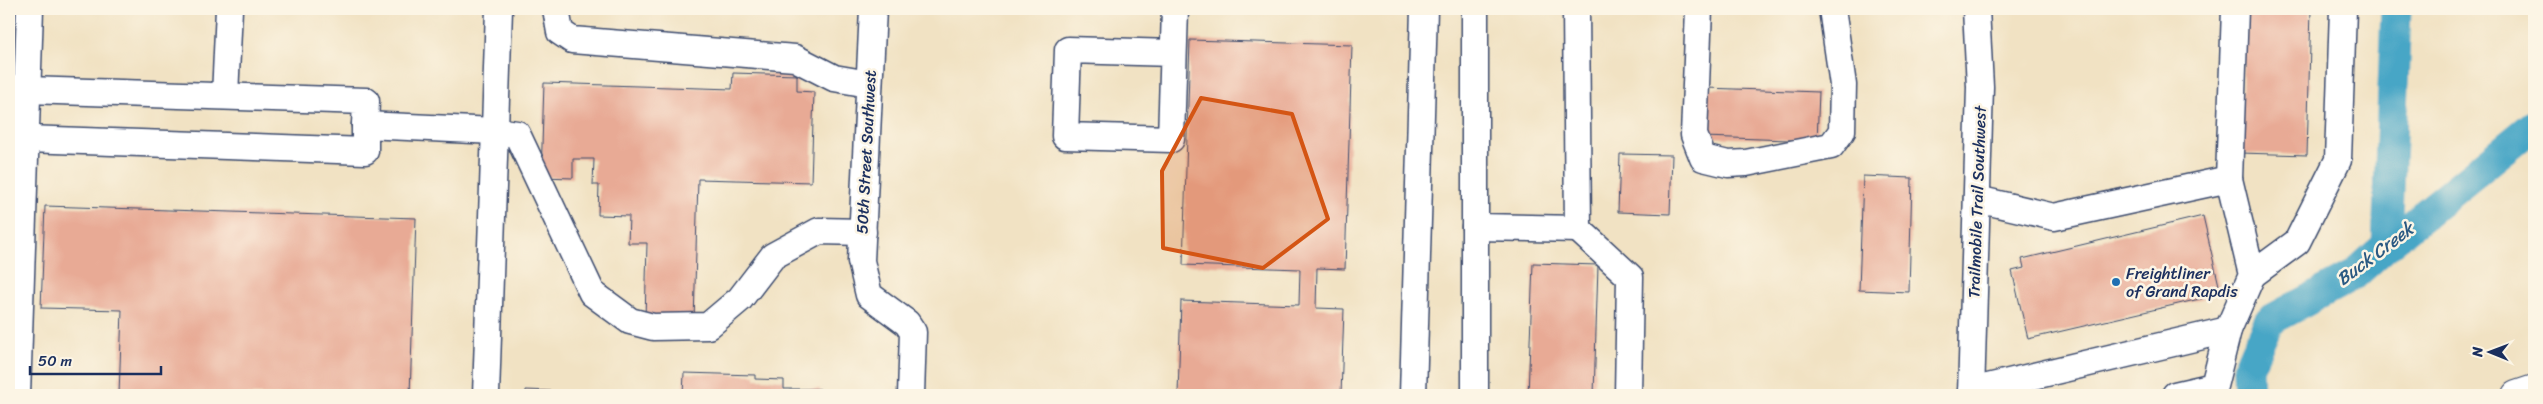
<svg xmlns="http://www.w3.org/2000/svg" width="2543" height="404" font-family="Sriracha,sans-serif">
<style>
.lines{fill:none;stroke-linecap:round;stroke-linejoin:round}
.river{stroke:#47a6c6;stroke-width:31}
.building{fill:#e8aa95}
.minor-casing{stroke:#3b4a6d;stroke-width:29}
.highway-casing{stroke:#3b4a6d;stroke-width:30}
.minor{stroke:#fff;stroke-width:26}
.highway{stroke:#fff;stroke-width:28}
.marked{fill:#d45514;fill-opacity:0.2;stroke:#d45514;stroke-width:4;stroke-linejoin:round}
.poi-dot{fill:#1f6fb2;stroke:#fcf5e5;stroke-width:2}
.labels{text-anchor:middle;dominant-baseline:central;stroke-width:5;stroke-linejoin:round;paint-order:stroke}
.street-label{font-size:16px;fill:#1b2f5e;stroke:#fcf5e5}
.poi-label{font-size:16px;fill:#1b2f5e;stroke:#fcf5e5;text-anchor:start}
.water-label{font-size:18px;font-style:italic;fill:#2a5982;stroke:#fcf5e5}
</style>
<rect width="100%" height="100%" fill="#fcf5e5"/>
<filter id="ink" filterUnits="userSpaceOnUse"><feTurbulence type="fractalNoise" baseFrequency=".02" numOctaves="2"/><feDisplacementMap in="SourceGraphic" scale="10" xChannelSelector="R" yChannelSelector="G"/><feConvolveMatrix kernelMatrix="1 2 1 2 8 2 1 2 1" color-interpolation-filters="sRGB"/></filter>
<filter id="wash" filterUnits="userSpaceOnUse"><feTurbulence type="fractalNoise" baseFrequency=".0096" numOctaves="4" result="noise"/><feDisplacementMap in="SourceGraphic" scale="20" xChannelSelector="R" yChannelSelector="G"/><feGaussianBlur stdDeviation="1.12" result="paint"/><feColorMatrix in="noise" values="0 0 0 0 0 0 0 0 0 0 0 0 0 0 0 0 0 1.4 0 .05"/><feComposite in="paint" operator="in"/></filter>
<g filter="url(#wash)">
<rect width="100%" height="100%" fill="#f1e2c3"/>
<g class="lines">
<g class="river">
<path d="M 2387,245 L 2396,9"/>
<path d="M 2249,395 L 2248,368 L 2269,321 L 2354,275 L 2387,245 L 2534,125"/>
</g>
</g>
<g id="blocks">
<g class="building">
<path d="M 2245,9 L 2311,9 L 2307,155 L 2240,153 Z"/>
<path d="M 1190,40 L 1352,45 L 1345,269 L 1317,268 L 1316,308 L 1344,309 L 1341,395 L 1178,395 L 1181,301 L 1299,305 L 1300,269 L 1183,265 Z"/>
<path d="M 733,73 L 797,75 L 797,91 L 814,92 L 811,182 L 698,179 L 694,322 L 645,320 L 647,243 L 628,243 L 629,216 L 598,215 L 599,185 L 593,185 L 594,159 L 573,159 L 573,178 L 541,177 L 544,83 L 732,89 Z"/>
<path d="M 1706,88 L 1819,92 L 1817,141 L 1704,137 Z"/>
<path d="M 1620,154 L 1672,155 L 1670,214 L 1618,212 Z"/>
<path d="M 1863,176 L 1912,178 L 1909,292 L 1859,290 Z"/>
<path d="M 45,206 L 416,218 L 410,395 L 119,395 L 122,310 L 41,308 Z"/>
<path d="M 2203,216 L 2221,294 L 2028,339 L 2012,271 L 2024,268 L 2022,259 Z"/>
<path d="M 1533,263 L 1598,265 L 1594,395 L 1528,395 Z"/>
<path d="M 684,373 L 755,375 L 755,379 L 784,380 L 784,389 L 820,389 L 820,395 L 683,395 Z"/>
<path d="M 526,390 L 631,394 L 631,395 L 526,395 Z"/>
</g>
</g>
</g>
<g filter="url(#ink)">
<use href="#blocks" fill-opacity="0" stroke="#3b4a6d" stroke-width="1"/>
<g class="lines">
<g class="minor-casing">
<g id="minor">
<path d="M 556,9 L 560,32 L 572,40 L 795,58 L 834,78 L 869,84"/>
<path d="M 873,9 L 861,261 L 869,295 L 907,323 L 913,332 L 911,395"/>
<path d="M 1475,9 L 1475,227 L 1578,229 L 1576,9"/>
<path d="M 1699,9 L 1694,135 L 1703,158 L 1728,164 L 1746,163 L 1831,146 L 1842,131 L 1843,85 L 1832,9"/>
<path d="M 1173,53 L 1068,50 L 1065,136 L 1171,139 L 1175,9"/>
<path d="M 27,90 L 366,101 L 365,125"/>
<path d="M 225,96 L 229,9"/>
<path d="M 26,139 L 365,151 L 365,125 L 495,131 L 517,134 L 592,293 L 630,321 L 653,327 L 708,326 L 740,299 L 773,256 L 819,231 L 863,232"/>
<path d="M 1977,199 L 2054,217 L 2229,179"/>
<path d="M 1475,227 L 1475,395"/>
<path d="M 1578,229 L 1630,277 L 1628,395"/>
<path d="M 2252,275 L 2297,242 L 2338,160 L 2343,9"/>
<path d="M 1971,391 L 2228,330"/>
<path d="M 17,395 L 30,9"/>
<path d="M 486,395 L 499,9"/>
<path d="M 1413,395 L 1424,9"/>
<path d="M 1971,395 L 1980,87 L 1976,9"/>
<path d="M 2175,395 L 2214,386 L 2228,330 L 2252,275 L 2229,179 L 2235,9"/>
</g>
</g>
<g class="highway-casing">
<path id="highway" d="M 2516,395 L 2534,389"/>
</g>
<use href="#minor" class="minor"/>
<use href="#highway" class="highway"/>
</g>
</g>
<path class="marked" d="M 1201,98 L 1292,114 L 1328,219 L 1263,268 L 1163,248 L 1162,171 Z"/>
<circle class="poi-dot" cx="2116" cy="282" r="5"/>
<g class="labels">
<g class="street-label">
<text transform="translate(866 152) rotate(-87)">50th Street Southwest</text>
<text transform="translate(1977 202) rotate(-88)">Trailmobile Trail Southwest</text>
</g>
<g class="poi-label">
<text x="2126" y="273">Freightliner<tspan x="2126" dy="18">of Grand Rapdis</tspan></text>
</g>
<g class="water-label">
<text transform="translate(2375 254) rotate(-37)">Buck Creek</text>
</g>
</g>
<rect width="2543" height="404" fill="none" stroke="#fcf5e5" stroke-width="30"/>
<g transform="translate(2490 352) rotate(271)" stroke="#fcf5e5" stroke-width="4" paint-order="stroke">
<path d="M0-4L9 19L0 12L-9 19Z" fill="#1b2f5e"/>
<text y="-8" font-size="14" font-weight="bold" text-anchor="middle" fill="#1b2f5e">N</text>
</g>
<path d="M30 366v8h131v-8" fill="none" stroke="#1b2f5e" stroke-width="2.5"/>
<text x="38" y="366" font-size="15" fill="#1b2f5e" stroke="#fcf5e5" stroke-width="4" paint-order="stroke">50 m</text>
</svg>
